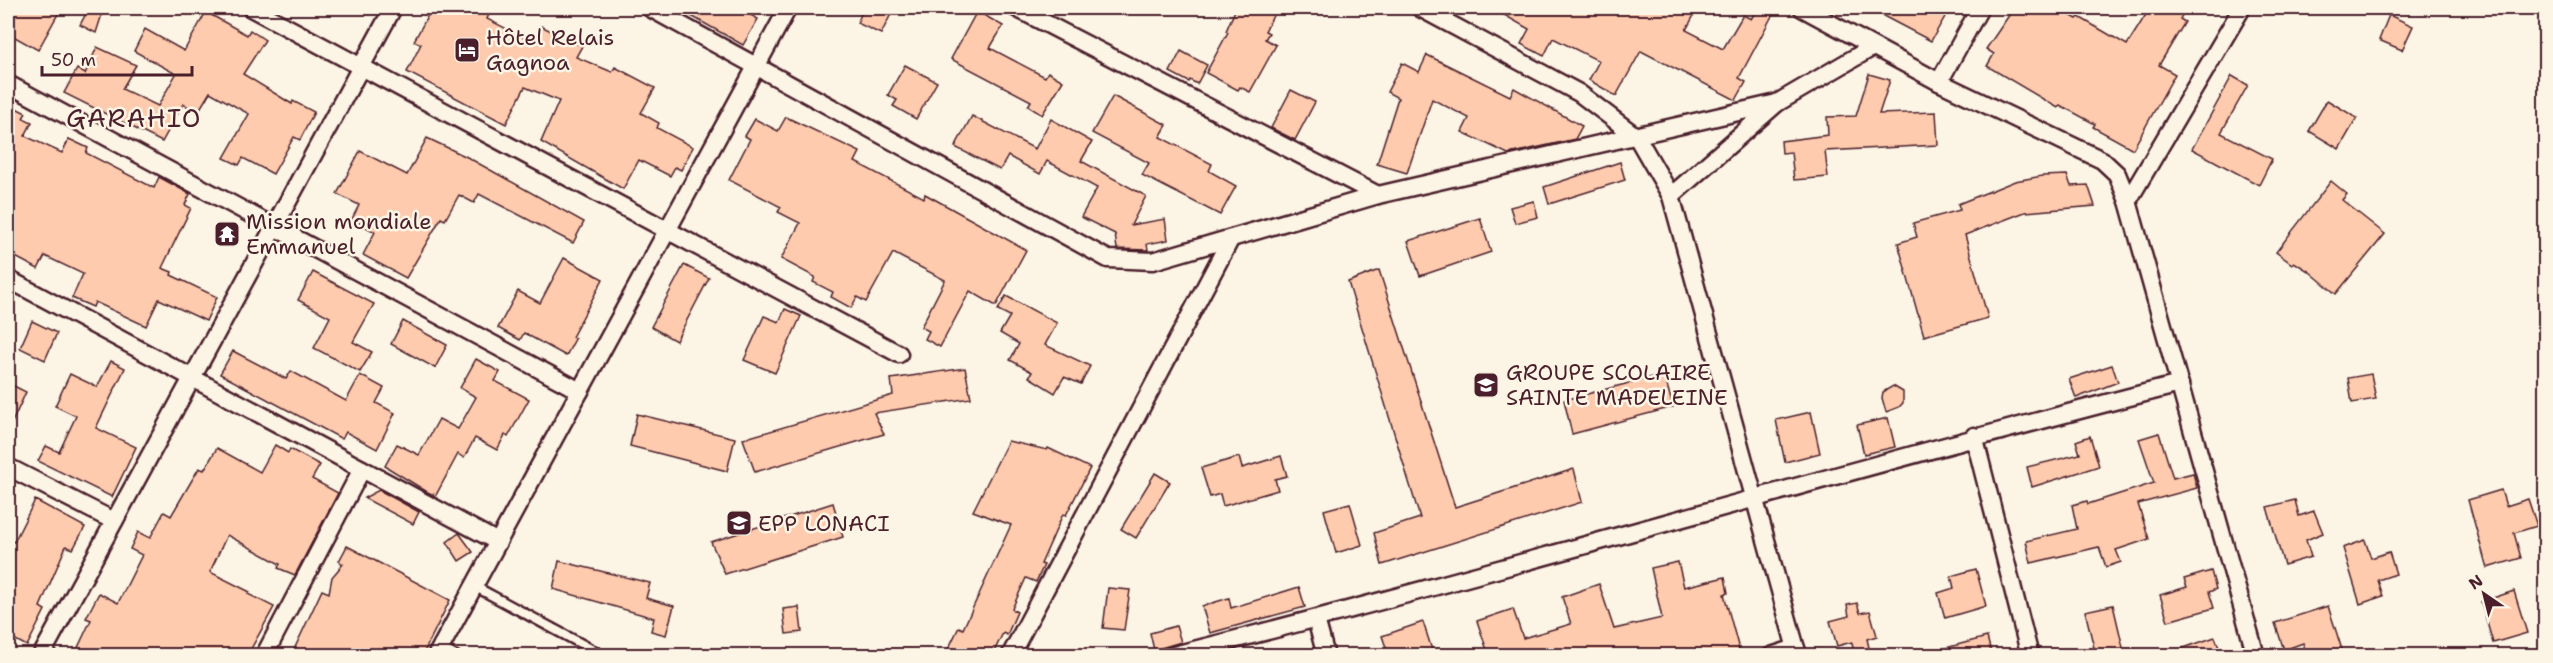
<svg xmlns="http://www.w3.org/2000/svg" width="2553" height="663" font-family="'Shantell Sans',sans-serif">
<style>
.building{fill:#fecbae;stroke:#4a1f2b;stroke-width:1.5}
.lines{fill:none;stroke-linecap:round;stroke-linejoin:round}
.lane-casing{stroke:#4a1f2b;stroke-width:13}
.street-casing{stroke:#4a1f2b;stroke-width:21}
.lane{stroke:#fcf5e5;stroke-width:8}
.street{stroke:#fcf5e5;stroke-width:16}
.labels{text-anchor:middle;dominant-baseline:central;stroke-width:5;stroke-linejoin:round;paint-order:stroke}
.poi-label{font-size:22px;fill:#4a1f2b;stroke:#fcf5e5;text-anchor:start}
.quarter-label{font-size:26px;letter-spacing:1.5px;fill:#4a1f2b;stroke:#fcf5e5}
</style>
<rect width="100%" height="100%" fill="#fcf5e5"/>
<filter id="ink" filterUnits="userSpaceOnUse"><feTurbulence type="fractalNoise" baseFrequency=".0167" numOctaves="2"/><feDisplacementMap in="SourceGraphic" scale="12" xChannelSelector="R" yChannelSelector="G"/><feConvolveMatrix kernelMatrix="1 2 1 2 8 2 1 2 1" color-interpolation-filters="sRGB"/></filter>
<g filter="url(#ink)">
<g class="building">
<path d="M 8,8 L 51,8 L 59,12 L 38,50 L 13,36 L 14,34 L 8,28 Z"/>
<path d="M 89,8 L 104,8 L 96,33 L 80,25 Z"/>
<path d="M 432,8 L 477,8 L 490,12 L 487,19 L 533,42 L 541,26 L 582,46 L 576,57 L 612,72 L 615,67 L 655,88 L 641,113 L 659,123 L 657,128 L 693,147 L 681,170 L 675,167 L 670,176 L 639,160 L 623,189 L 541,142 L 559,101 L 525,87 L 506,124 L 407,72 L 421,44 L 414,41 Z"/>
<path d="M 677,8 L 738,8 L 758,19 L 743,45 Z"/>
<path d="M 864,8 L 894,8 L 881,34 L 857,23 Z"/>
<path d="M 1236,8 L 1275,8 L 1272,12 L 1274,14 L 1265,31 L 1269,33 L 1265,39 L 1276,45 L 1250,92 L 1240,87 L 1238,90 L 1206,73 L 1228,32 L 1226,31 Z"/>
<path d="M 1492,8 L 1698,8 L 1686,30 L 1723,49 L 1743,15 L 1751,19 L 1758,8 L 1773,14 L 1739,78 L 1746,82 L 1736,100 L 1641,51 L 1616,96 L 1589,80 L 1599,61 L 1553,38 L 1544,56 L 1521,44 L 1529,29 Z"/>
<path d="M 1868,8 L 1950,8 L 1931,41 Z"/>
<path d="M 2014,8 L 2057,8 L 2077,19 L 2079,17 L 2127,45 L 2150,8 L 2186,8 L 2180,19 L 2185,22 L 2159,65 L 2175,74 L 2133,149 L 2093,127 L 2095,124 L 2060,105 L 2058,108 L 1987,66 L 1994,54 L 1986,49 Z"/>
<path d="M 977,11 L 1003,26 L 990,48 L 1045,77 L 1048,72 L 1063,81 L 1042,115 L 1028,106 L 1031,101 L 951,59 Z"/>
<path d="M 206,12 L 247,35 L 250,30 L 265,40 L 243,74 L 292,104 L 293,101 L 314,112 L 300,140 L 294,137 L 273,174 L 243,158 L 239,165 L 224,158 L 249,114 L 210,92 L 198,112 L 183,104 L 162,142 L 64,93 L 77,69 L 85,74 L 97,47 L 136,65 L 122,89 L 158,106 L 176,74 L 134,51 L 145,29 L 184,51 Z"/>
<path d="M 2389,15 L 2413,26 L 2402,50 L 2379,40 Z"/>
<path d="M 1181,51 L 1207,65 L 1197,84 L 1190,80 L 1189,82 L 1170,72 Z"/>
<path d="M 1427,55 L 1510,96 L 1514,88 L 1582,126 L 1575,139 L 1508,154 L 1462,132 L 1469,118 L 1432,99 L 1407,173 L 1377,164 L 1398,98 L 1387,92 L 1402,63 L 1419,72 Z"/>
<path d="M 905,65 L 937,82 L 916,119 L 893,106 L 897,100 L 888,95 Z"/>
<path d="M 1869,74 L 1890,80 L 1879,114 L 1936,112 L 1938,145 L 1825,151 L 1828,177 L 1794,180 L 1791,152 L 1782,153 L 1781,141 L 1828,135 L 1827,117 L 1856,116 Z"/>
<path d="M 2232,76 L 2248,85 L 2221,133 L 2272,159 L 2259,185 L 2192,149 Z"/>
<path d="M 1291,90 L 1315,102 L 1295,140 L 1271,128 Z"/>
<path d="M 1113,96 L 1167,125 L 1160,137 L 1212,164 L 1209,171 L 1236,186 L 1220,215 L 1142,175 L 1149,163 L 1092,133 Z"/>
<path d="M 2327,100 L 2357,118 L 2339,149 L 2309,131 Z"/>
<path d="M 8,104 L 26,113 L 23,118 L 32,122 L 25,136 L 62,153 L 69,139 L 88,148 L 86,153 L 154,188 L 159,177 L 190,194 L 185,205 L 191,208 L 162,268 L 172,272 L 171,275 L 217,297 L 206,321 L 159,299 L 146,326 L 95,302 L 93,307 L 72,298 L 83,274 L 45,256 L 38,269 L 8,253 Z"/>
<path d="M 972,116 L 1035,149 L 1051,119 L 1092,142 L 1081,161 L 1146,196 L 1131,225 L 1165,219 L 1168,240 L 1147,244 L 1148,250 L 1117,249 L 1115,234 L 1081,217 L 1097,188 L 1047,161 L 1040,174 L 1008,156 L 1000,170 L 955,147 Z"/>
<path d="M 786,117 L 860,152 L 855,162 L 924,198 L 925,194 L 1026,250 L 996,306 L 970,291 L 940,347 L 925,339 L 929,331 L 921,327 L 945,280 L 893,253 L 866,302 L 857,297 L 851,308 L 831,297 L 833,292 L 813,282 L 815,277 L 781,259 L 800,223 L 778,212 L 781,207 L 729,180 L 750,139 L 745,136 L 755,119 L 778,131 Z"/>
<path d="M 427,138 L 467,157 L 584,222 L 573,243 L 479,194 L 474,203 L 459,195 L 445,220 L 441,218 L 406,278 L 363,255 L 375,232 L 352,219 L 359,205 L 337,194 L 360,151 L 407,175 Z"/>
<path d="M 1620,162 L 1625,180 L 1549,204 L 1544,187 Z"/>
<path d="M 2067,175 L 2071,186 L 2088,185 L 2095,206 L 2025,212 L 1965,235 L 1988,318 L 1924,336 L 1898,243 L 1917,237 L 1913,223 L 1960,210 L 1958,204 L 2015,181 L 2042,176 Z"/>
<path d="M 2331,181 L 2347,194 L 2342,200 L 2385,234 L 2336,294 L 2310,272 L 2294,262 L 2292,264 L 2276,252 Z"/>
<path d="M 1534,201 L 1538,217 L 1515,223 L 1510,207 Z"/>
<path d="M 1480,218 L 1491,252 L 1420,276 L 1408,241 Z"/>
<path d="M 564,258 L 603,279 L 572,337 L 575,339 L 566,356 L 524,333 L 520,340 L 498,328 L 518,291 L 540,303 Z"/>
<path d="M 684,265 L 709,278 L 676,341 L 651,327 Z"/>
<path d="M 1379,270 L 1455,507 L 1574,469 L 1582,502 L 1382,565 L 1374,533 L 1420,518 L 1348,282 Z"/>
<path d="M 313,272 L 374,304 L 353,342 L 372,352 L 360,372 L 314,348 L 330,317 L 298,300 Z"/>
<path d="M 1006,296 L 1057,323 L 1045,345 L 1090,366 L 1081,384 L 1064,377 L 1055,393 L 1029,377 L 1032,372 L 1010,360 L 1019,344 L 1000,333 L 1010,316 L 998,310 Z"/>
<path d="M 785,309 L 801,316 L 775,373 L 744,360 L 764,316 L 779,322 Z"/>
<path d="M 32,321 L 57,333 L 45,360 L 20,348 Z"/>
<path d="M 403,321 L 447,345 L 435,368 L 391,344 Z"/>
<path d="M 233,351 L 286,379 L 291,371 L 346,401 L 360,375 L 384,388 L 376,403 L 395,413 L 377,449 L 346,432 L 342,439 L 220,374 Z"/>
<path d="M 476,359 L 500,372 L 495,381 L 529,399 L 508,437 L 505,435 L 497,450 L 475,438 L 464,458 L 458,454 L 436,495 L 429,493 L 385,466 L 397,444 L 419,455 L 439,419 L 458,429 L 476,397 L 460,388 Z"/>
<path d="M 111,361 L 125,368 L 96,428 L 136,447 L 112,497 L 38,461 L 46,446 L 59,452 L 76,416 L 55,406 L 70,374 L 97,387 Z"/>
<path d="M 2112,365 L 2118,382 L 2076,398 L 2069,379 Z"/>
<path d="M 965,368 L 971,398 L 874,413 L 884,434 L 755,472 L 743,439 L 893,395 L 891,379 Z"/>
<path d="M 1664,374 L 1673,407 L 1572,434 L 1564,400 Z"/>
<path d="M 2371,374 L 2376,399 L 2352,403 L 2348,378 Z"/>
<path d="M 8,383 L 26,392 L 8,431 Z"/>
<path d="M 1893,386 L 1903,392 L 1903,403 L 1899,407 L 1886,412 L 1882,398 L 1883,392 Z"/>
<path d="M 1811,412 L 1820,453 L 1785,462 L 1776,420 Z"/>
<path d="M 637,414 L 735,438 L 727,471 L 630,446 Z"/>
<path d="M 1888,418 L 1895,447 L 1864,454 L 1857,425 Z"/>
<path d="M 2159,433 L 2173,478 L 2193,473 L 2197,488 L 2138,504 L 2149,539 L 2116,550 L 2121,562 L 2106,567 L 2099,547 L 2031,563 L 2026,541 L 2077,529 L 2072,505 L 2087,501 L 2088,504 L 2154,483 L 2139,439 Z"/>
<path d="M 2090,436 L 2099,466 L 2032,487 L 2027,467 L 2080,454 L 2076,441 Z"/>
<path d="M 1008,441 L 1047,450 L 1048,448 L 1090,468 L 1066,515 L 1063,514 L 1041,564 L 1044,565 L 1036,582 L 1026,578 L 1012,609 L 1017,612 L 1007,635 L 1003,633 L 992,656 L 945,656 L 959,627 L 963,629 L 1011,525 L 973,511 Z"/>
<path d="M 275,445 L 288,453 L 290,449 L 320,465 L 312,479 L 338,493 L 295,575 L 278,568 L 280,564 L 227,535 L 210,572 L 250,592 L 248,594 L 274,607 L 247,656 L 74,656 L 91,620 L 86,618 L 99,593 L 118,603 L 142,555 L 130,549 L 138,532 L 150,538 L 164,512 L 171,516 L 199,468 L 204,470 L 217,448 L 260,472 Z"/>
<path d="M 1281,456 L 1287,476 L 1275,479 L 1278,490 L 1223,506 L 1220,494 L 1210,497 L 1201,468 L 1239,457 L 1242,468 Z"/>
<path d="M 1155,473 L 1170,482 L 1136,538 L 1121,529 Z"/>
<path d="M 379,490 L 419,512 L 413,524 L 364,498 Z"/>
<path d="M 2501,490 L 2506,506 L 2528,499 L 2537,526 L 2514,533 L 2521,558 L 2487,568 L 2468,500 Z"/>
<path d="M 35,500 L 85,527 L 73,549 L 66,546 L 40,607 L 45,610 L 27,646 L 8,636 L 8,539 L 14,542 Z"/>
<path d="M 2295,500 L 2299,516 L 2314,511 L 2323,533 L 2306,540 L 2311,557 L 2284,565 L 2267,507 Z"/>
<path d="M 833,503 L 843,537 L 725,574 L 711,542 Z"/>
<path d="M 1350,503 L 1362,545 L 1336,553 L 1324,510 Z"/>
<path d="M 459,533 L 473,552 L 459,561 L 447,542 Z"/>
<path d="M 2365,540 L 2371,558 L 2389,552 L 2396,574 L 2378,580 L 2383,596 L 2360,604 L 2343,548 Z"/>
<path d="M 347,546 L 450,600 L 422,656 L 291,656 L 322,590 L 329,593 L 332,577 L 343,564 L 339,561 Z"/>
<path d="M 559,561 L 650,583 L 646,598 L 674,606 L 666,635 L 651,631 L 654,618 L 553,589 Z"/>
<path d="M 1678,562 L 1684,587 L 1725,577 L 1728,593 L 1724,594 L 1740,653 L 1731,656 L 1489,656 L 1477,621 L 1513,609 L 1523,638 L 1571,624 L 1562,597 L 1599,584 L 1614,629 L 1662,618 L 1651,568 Z"/>
<path d="M 1976,569 L 1986,606 L 1945,618 L 1938,593 L 1954,588 L 1951,576 Z"/>
<path d="M 2211,571 L 2216,589 L 2209,592 L 2214,608 L 2168,621 L 2160,595 L 2187,587 L 2184,579 Z"/>
<path d="M 1299,587 L 1305,607 L 1210,633 L 1202,606 L 1229,598 L 1231,608 Z"/>
<path d="M 1108,588 L 1130,590 L 1124,630 L 1103,628 Z"/>
<path d="M 2514,591 L 2527,633 L 2493,643 L 2481,602 Z"/>
<path d="M 1857,603 L 1860,613 L 1870,611 L 1877,636 L 1867,639 L 1871,656 L 1854,656 L 1852,642 L 1837,646 L 1830,621 L 1849,616 L 1847,605 Z"/>
<path d="M 2113,605 L 2125,656 L 2096,656 L 2085,611 Z"/>
<path d="M 2328,606 L 2344,656 L 2307,656 L 2303,643 L 2284,650 L 2275,623 Z"/>
<path d="M 799,607 L 802,632 L 786,634 L 783,609 Z"/>
<path d="M 1423,622 L 1434,656 L 1389,656 L 1382,636 Z"/>
<path d="M 1176,626 L 1181,642 L 1154,650 L 1150,633 Z"/>
<path d="M 1987,637 L 1992,656 L 1939,656 L 1938,650 Z"/>
<path d="M 2215,637 L 2222,656 L 2169,656 L 2169,653 Z"/>
</g>
<g class="lines">
<g class="lane-casing">
<g id="lane">
<path d="M 474,586 L 604,656"/>
<path d="M 440,648 L 456,656"/>
</g>
</g>
<g class="street-casing">
<g id="street">
<path d="M 251,8 L 899,354"/>
<path d="M 650,8 L 1108,259 L 1153,261 L 1378,195 L 1777,103"/>
<path d="M 1016,8 L 1378,195"/>
<path d="M 1420,8 L 1579,93 L 1637,137 L 1671,196 L 1798,656"/>
<path d="M 1802,8 L 1939,82 L 2102,160 L 2117,174 L 2128,201 L 2256,656"/>
<path d="M 1939,82 L 1980,8"/>
<path d="M 8,84 L 580,391"/>
<path d="M 1671,196 L 1777,103 L 1873,47"/>
<path d="M 2128,201 L 2242,8"/>
<path d="M 8,279 L 498,542"/>
<path d="M 1974,436 L 2030,656"/>
<path d="M 8,467 L 114,521"/>
<path d="M 1316,619 L 1326,656"/>
<path d="M 41,656 L 393,8"/>
<path d="M 264,656 L 362,469"/>
<path d="M 436,656 L 788,8"/>
<path d="M 1010,656 L 1230,240"/>
<path d="M 1170,656 C 1508,571 1842,470 2180,384"/>
<path d="M 1771,656 L 1796,648"/>
</g>
</g>
<use href="#lane" class="lane"/>
<use href="#street" class="street"/>
</g>
</g>
<defs>
<g id="hotel-square" transform="scale(1.35)"><rect x="-9" y="-9" width="18" height="18" rx="4" fill="#4a1f2b" stroke="#fcf5e5"/><path d="M-6-4.5h1.5V1H6V5H4.5V3h-9V5H-6ZM-4 0a1.8 1.8 0 1 1 3.6 0ZM.5 0V-2.5h3Q6-2.5 6 0Z" fill="#fff"/></g>
<g id="temple-square" transform="scale(1.35)"><rect x="-9" y="-9" width="18" height="18" rx="4" fill="#4a1f2b" stroke="#fcf5e5"/><path d="M0-6L5-2H3V0L6.5 2.5H4V6H1.5V3h-3V6H-4V2.5H-6.5L-3 0V-2H-5Z" fill="#fff"/></g>
<g id="school-square" transform="scale(1.35)"><rect x="-9" y="-9" width="18" height="18" rx="4" fill="#4a1f2b" stroke="#fcf5e5"/><path d="M0-5L7-2L0 1L-7-2ZM-4 1L0 2.5L4 1V4Q0 6-4 4Z" fill="#fff"/></g>
</defs>
<g fill-rule="evenodd">
<use href="#hotel-square" x="467" y="50"/>
<use href="#temple-square" x="227" y="234"/>
<use href="#school-square" x="1486" y="385"/>
<use href="#school-square" x="739" y="523"/>
</g>
<g class="labels">
<g class="poi-label">
<text x="486" y="37">Hôtel Relais<tspan x="486" dy="25">Gagnoa</tspan></text>
<text x="246" y="221">Mission mondiale<tspan x="246" dy="25">Emmanuel</tspan></text>
<text x="1506" y="372">GROUPE SCOLAIRE<tspan x="1506" dy="25">SAINTE MADELEINE</tspan></text>
<text x="758" y="523">EPP LONACI</text>
</g>
<g class="quarter-label">
<text x="134" y="117">GARAHIO</text>
</g>
</g>
<rect width="2553" height="663" fill="none" stroke="#fcf5e5" stroke-width="30"/>
<rect x="15" y="15" width="2523" height="633" fill="none" stroke="#4a1f2b" stroke-width="2" filter="url(#ink)"/>
<g transform="translate(2484 594) rotate(325)" stroke="#fcf5e5" stroke-width="4.5" paint-order="stroke">
<path d="M0-4.5L10 22L0 15L-10 22Z" fill="#4a1f2b"/>
<text y="-9" font-size="16" font-weight="bold" text-anchor="middle" fill="#4a1f2b">N</text>
</g>
<path d="M42 66v9h150v-9" fill="none" stroke="#4a1f2b" stroke-width="3"/>
<text x="51" y="66" font-size="18" fill="#4a1f2b" stroke="#fcf5e5" stroke-width="4.5" paint-order="stroke">50 m</text>
</svg>
